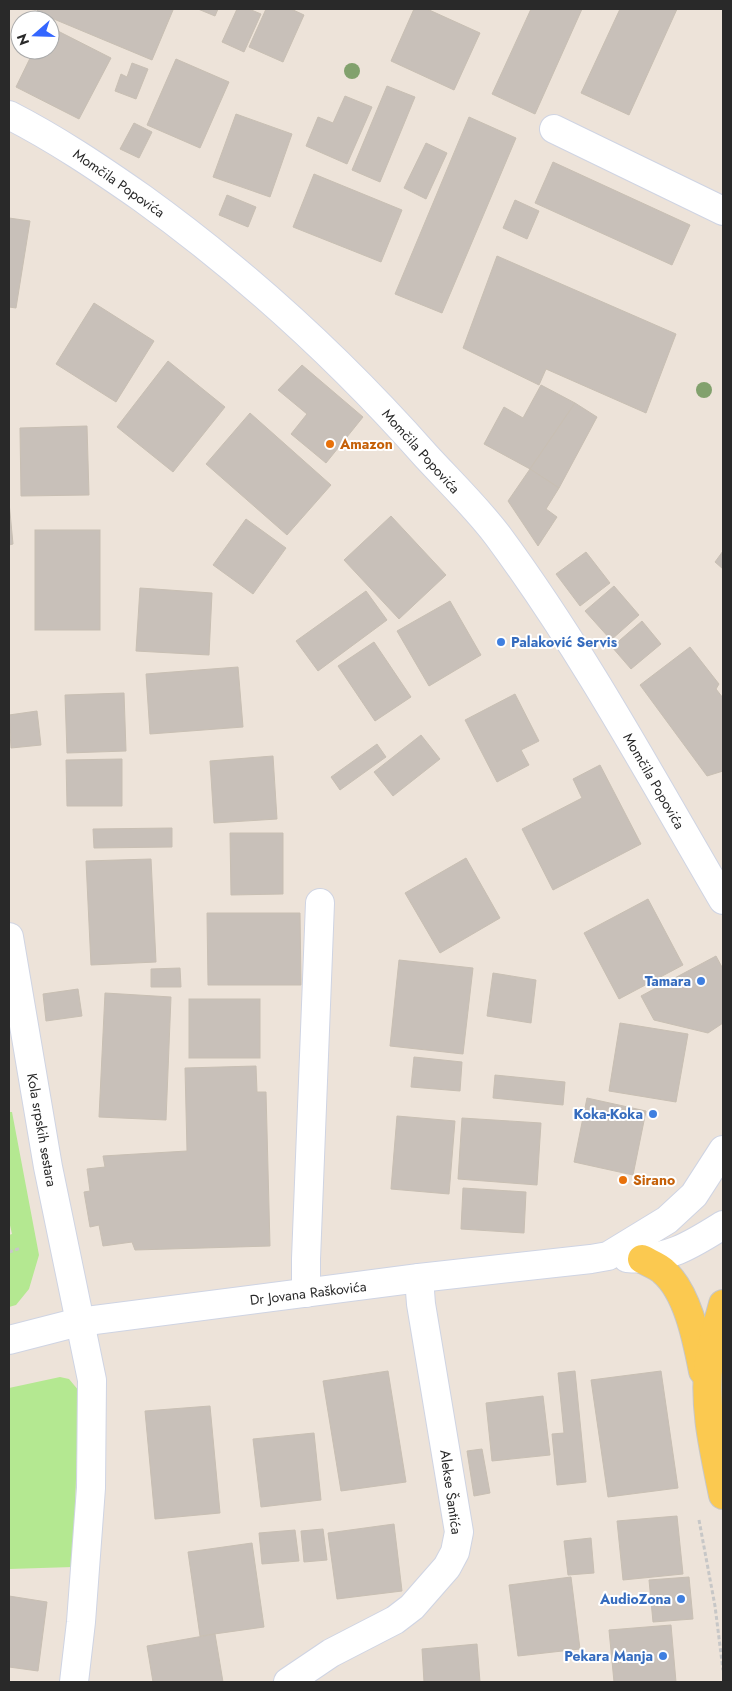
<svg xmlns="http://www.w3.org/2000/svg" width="732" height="1691" font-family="Jost,sans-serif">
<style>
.green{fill:#b4e891}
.building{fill:#c8c0b9;stroke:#c8bfb3}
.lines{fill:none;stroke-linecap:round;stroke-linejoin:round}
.minor-casing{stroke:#cfd4e3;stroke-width:30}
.tertiary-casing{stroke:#cfd4e3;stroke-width:30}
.primary-casing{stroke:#c7c7c7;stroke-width:30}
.path{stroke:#c7c7c7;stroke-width:3;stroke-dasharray:4 2.5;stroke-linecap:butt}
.minor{stroke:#fff;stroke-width:28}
.tertiary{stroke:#fff;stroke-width:28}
.primary{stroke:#fbc950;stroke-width:28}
.tree{fill:#82a16d}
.food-dot{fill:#e8710a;stroke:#fff;stroke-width:2}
.shop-dot{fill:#3f7fe0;stroke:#fff;stroke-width:2}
.labels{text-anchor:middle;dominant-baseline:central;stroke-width:4;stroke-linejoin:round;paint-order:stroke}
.street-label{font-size:14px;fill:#292929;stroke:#fff}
.food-label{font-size:14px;font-weight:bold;fill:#c56008;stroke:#fff;text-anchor:start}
.shop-label{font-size:14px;font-weight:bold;fill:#366cbe;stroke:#fff;text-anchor:end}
</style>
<rect width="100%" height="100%" fill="#ede3d9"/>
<g class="green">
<path d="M 9,1112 L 12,1112 L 39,1255 L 29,1289 L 16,1305 L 9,1307 L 9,1235 L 12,1234 L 9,1221 Z"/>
<path d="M 60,1377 L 69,1379 L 79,1391 L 73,1567 L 9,1569 L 9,1388 Z"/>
</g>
<g class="building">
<path d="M 38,9 L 170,9 L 173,10 L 152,60 L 37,12 Z"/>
<path d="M 198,9 L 218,9 L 215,16 Z"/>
<path d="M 237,9 L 249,9 L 261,14 L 244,52 L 222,42 Z"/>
<path d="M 266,9 L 291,9 L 304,15 L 283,62 L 249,47 Z"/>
<path d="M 414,9 L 427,9 L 480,33 L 454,90 L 391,61 Z"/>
<path d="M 531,9 L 582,9 L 535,114 L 492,94 Z"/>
<path d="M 620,9 L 677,9 L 629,115 L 581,93 Z"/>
<path d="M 50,27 L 111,58 L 79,119 L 16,87 L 34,50 L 50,50 Z"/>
<path d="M 176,59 L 229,82 L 200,148 L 147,125 Z"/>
<path d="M 132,63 L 148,69 L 136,99 L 115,91 L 121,74 L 127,77 Z"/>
<path d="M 387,86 L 415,97 L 380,182 L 352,170 Z"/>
<path d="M 345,96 L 372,107 L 347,164 L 306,146 L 318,117 L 333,123 Z"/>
<path d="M 236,114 L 292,134 L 270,197 L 213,177 Z"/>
<path d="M 469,117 L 516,138 L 442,313 L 395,294 Z"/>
<path d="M 134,123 L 152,132 L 139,158 L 120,149 Z"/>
<path d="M 426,143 L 447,153 L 426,199 L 404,188 Z"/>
<path d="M 553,162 L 690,225 L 672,265 L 535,203 Z"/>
<path d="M 314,174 L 402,210 L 381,262 L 293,227 Z"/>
<path d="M 227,195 L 256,207 L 248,227 L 219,215 Z"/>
<path d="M 515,200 L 539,211 L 527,239 L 503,228 Z"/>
<path d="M 9,218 L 30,221 L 16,308 L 9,307 Z"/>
<path d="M 497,256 L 676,334 L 646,413 L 546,369 L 539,385 L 463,348 Z"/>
<path d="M 94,303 L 154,341 L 116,402 L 56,364 Z"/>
<path d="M 168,361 L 225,407 L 173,472 L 117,427 Z"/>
<path d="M 302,365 L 363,417 L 326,463 L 291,434 L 307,414 L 278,390 Z"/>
<path d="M 541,385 L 575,403 L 530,469 L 484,444 L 504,407 L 523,418 Z"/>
<path d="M 575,403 L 597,417 L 559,488 L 530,469 Z"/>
<path d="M 250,413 L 331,485 L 287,535 L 206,464 Z"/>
<path d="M 87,426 L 89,495 L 21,496 L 20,428 Z"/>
<path d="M 530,469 L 559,488 L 546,509 L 557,517 L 538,546 L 508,501 Z"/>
<path d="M 9,502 L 13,544 L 9,545 Z"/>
<path d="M 391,516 L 446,575 L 399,619 L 344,560 Z"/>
<path d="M 246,519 L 286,548 L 253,594 L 213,565 Z"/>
<rect x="35" y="530" width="65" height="100"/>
<path d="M 723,551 L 723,569 L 715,562 Z"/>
<path d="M 586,552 L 610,583 L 580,606 L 556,574 Z"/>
<path d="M 614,586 L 639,615 L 611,640 L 585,611 Z"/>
<path d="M 140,588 L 212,593 L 209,655 L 136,651 Z"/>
<path d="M 366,591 L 387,620 L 318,671 L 296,641 Z"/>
<path d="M 450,601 L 481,655 L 429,686 L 397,631 Z"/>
<path d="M 642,621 L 661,644 L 631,669 L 612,647 Z"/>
<path d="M 374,642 L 411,697 L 375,721 L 338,666 Z"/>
<path d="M 690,647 L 719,684 L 716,689 L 723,698 L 723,771 L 707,776 L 640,685 Z"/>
<path d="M 238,667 L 243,727 L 150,734 L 146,674 Z"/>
<path d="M 124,693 L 126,751 L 67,753 L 65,695 Z"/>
<path d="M 515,694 L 539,741 L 521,750 L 529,765 L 497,782 L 465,720 Z"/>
<path d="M 37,711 L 41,745 L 11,748 L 9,715 Z"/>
<path d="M 421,735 L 440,759 L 393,796 L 374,772 Z"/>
<path d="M 377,744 L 386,757 L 340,790 L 331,777 Z"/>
<path d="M 273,756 L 277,819 L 214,823 L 210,761 Z"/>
<path d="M 122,759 L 122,806 L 67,806 L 66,760 Z"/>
<path d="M 600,765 L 641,844 L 553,890 L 522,829 L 582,798 L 573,779 Z"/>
<path d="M 172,828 L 172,847 L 94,848 L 93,829 Z"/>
<path d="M 230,833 L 283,833 L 283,894 L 231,895 Z"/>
<path d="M 466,858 L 500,918 L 440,953 L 405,893 Z"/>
<path d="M 151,859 L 156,962 L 91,965 L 86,861 Z"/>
<path d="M 648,899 L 683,965 L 619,999 L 584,933 Z"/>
<path d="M 207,913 L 300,913 L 301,985 L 208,985 Z"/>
<path d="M 716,956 L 723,969 L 723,1023 L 708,1033 L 654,1020 L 641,996 Z"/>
<path d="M 399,960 L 473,968 L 463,1054 L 390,1046 Z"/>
<path d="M 180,968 L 181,987 L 151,987 L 151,969 Z"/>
<path d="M 493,973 L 536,980 L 531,1023 L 487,1016 Z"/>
<path d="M 78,989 L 82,1016 L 46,1021 L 43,994 Z"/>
<path d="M 105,993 L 171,997 L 166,1120 L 99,1117 Z"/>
<rect x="189" y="999" width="71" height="59"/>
<path d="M 620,1023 L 688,1034 L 676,1102 L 609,1091 Z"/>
<path d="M 414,1057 L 462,1062 L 460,1091 L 411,1087 Z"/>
<path d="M 256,1066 L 257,1092 L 266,1092 L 270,1246 L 135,1250 L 132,1242 L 103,1246 L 99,1225 L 90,1227 L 84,1192 L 90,1191 L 87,1169 L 105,1167 L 103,1156 L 187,1151 L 185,1068 Z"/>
<path d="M 495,1075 L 565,1082 L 563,1105 L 493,1098 Z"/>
<path d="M 587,1098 L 646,1111 L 633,1175 L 574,1162 Z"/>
<path d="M 397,1116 L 455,1121 L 449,1194 L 391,1189 Z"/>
<path d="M 462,1118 L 541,1123 L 537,1185 L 458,1179 Z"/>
<path d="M 463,1188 L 526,1192 L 524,1233 L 461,1229 Z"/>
<path d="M 388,1371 L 406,1482 L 341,1491 L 323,1381 Z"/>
<path d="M 575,1371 L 586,1482 L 557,1485 L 552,1434 L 564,1433 L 558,1373 Z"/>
<path d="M 661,1371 L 678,1488 L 608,1497 L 591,1380 Z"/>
<path d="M 543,1396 L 550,1455 L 492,1461 L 486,1403 Z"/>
<path d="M 210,1406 L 220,1513 L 155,1519 L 145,1411 Z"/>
<path d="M 314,1433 L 321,1500 L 261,1507 L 253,1439 Z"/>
<path d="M 482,1449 L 490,1493 L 474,1496 L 467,1451 Z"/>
<path d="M 677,1516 L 683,1574 L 623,1580 L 617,1521 Z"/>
<path d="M 394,1524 L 402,1591 L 337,1599 L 328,1533 Z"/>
<path d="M 323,1529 L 327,1560 L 304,1562 L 301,1531 Z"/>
<path d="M 295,1530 L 299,1561 L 262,1564 L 259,1533 Z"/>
<path d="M 591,1538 L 594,1573 L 568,1575 L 564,1541 Z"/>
<path d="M 252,1543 L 264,1627 L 200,1636 L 188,1552 Z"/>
<path d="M 571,1577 L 580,1649 L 518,1656 L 509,1585 Z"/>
<path d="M 689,1577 L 693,1619 L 653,1622 L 649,1580 Z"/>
<path d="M 9,1596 L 47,1602 L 38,1671 L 9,1667 Z"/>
<path d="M 671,1625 L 676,1682 L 614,1682 L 609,1630 Z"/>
<path d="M 215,1634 L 223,1682 L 153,1682 L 147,1646 Z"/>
<path d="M 477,1644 L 480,1682 L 424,1682 L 422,1649 Z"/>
</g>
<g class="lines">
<g class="minor-casing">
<g id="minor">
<path d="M 9,115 C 56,139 99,168 142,198 C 246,273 341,360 426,456 C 450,482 477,508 498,536 C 583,651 651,777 723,900"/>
<path d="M 554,129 L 723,211"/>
<path d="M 9,937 L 48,1167 L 92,1380 L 91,1488 L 81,1622 L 74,1682"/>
<path d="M 306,1293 L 306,1259 L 320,903"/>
<path d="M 288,1682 L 331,1653 L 395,1620 L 412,1607 L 447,1567 L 455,1552 L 459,1532 L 421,1304 L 419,1278"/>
</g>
</g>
<g class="tertiary-casing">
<g id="tertiary">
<path d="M 627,1258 C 665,1262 693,1244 723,1225"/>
<path d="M 9,1340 L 79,1322 L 419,1278 L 591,1259 L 608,1256 L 667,1220 L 694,1195 L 723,1150"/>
</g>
</g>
<g class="primary-casing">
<g id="primary">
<path d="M 642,1259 C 649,1263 658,1266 663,1271 C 688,1292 697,1341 703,1371"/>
<path d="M 723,1304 C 718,1323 712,1341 709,1361 C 703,1406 714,1451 723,1495"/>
</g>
</g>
<g class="path">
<path d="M 9,1252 L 21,1248"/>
<path d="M 699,1520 L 715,1606 L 723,1670"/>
</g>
<use href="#minor" class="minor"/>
<use href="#tertiary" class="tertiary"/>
<use href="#primary" class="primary"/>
</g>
<g class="tree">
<circle cx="352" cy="71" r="8"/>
<circle cx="704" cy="390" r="8"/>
</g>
<g class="food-dot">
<circle cx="330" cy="444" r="5"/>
<circle cx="623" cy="1180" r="5"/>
</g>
<g class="shop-dot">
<circle cx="501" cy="642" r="5"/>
<circle cx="701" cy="981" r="5"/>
<circle cx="653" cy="1114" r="5"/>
<circle cx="681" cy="1599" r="5"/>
<circle cx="663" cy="1656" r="5"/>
</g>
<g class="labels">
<g class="street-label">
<text transform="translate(119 183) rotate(35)">Momčila Popovića</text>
<text transform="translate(421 451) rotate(48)">Momčila Popovića</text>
<text transform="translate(654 781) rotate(60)">Momčila Popovića</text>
<text transform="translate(42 1130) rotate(80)">Kola srpskih sestara</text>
<text transform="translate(308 1293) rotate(-7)">Dr Jovana Raškovića</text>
<text transform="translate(451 1492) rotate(82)">Alekse Šantića</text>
</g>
<g class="food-label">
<text x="340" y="444">Amazon</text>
<text x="633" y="1180">Sirano</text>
</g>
<g class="shop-label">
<text x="511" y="642" text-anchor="start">Palaković Servis</text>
<text x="691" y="981">Tamara</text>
<text x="643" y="1114">Koka-Koka</text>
<text x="671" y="1599">AudioZona</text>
<text x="653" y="1656">Pekara Manja</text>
</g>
</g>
<rect width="732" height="1691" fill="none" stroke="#292929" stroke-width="20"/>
<g transform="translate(35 35) rotate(250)"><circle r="24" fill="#ffffff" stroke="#a9a9a9"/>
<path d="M0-4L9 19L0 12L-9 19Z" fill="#3466ff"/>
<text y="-8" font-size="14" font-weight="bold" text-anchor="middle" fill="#292929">N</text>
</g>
</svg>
